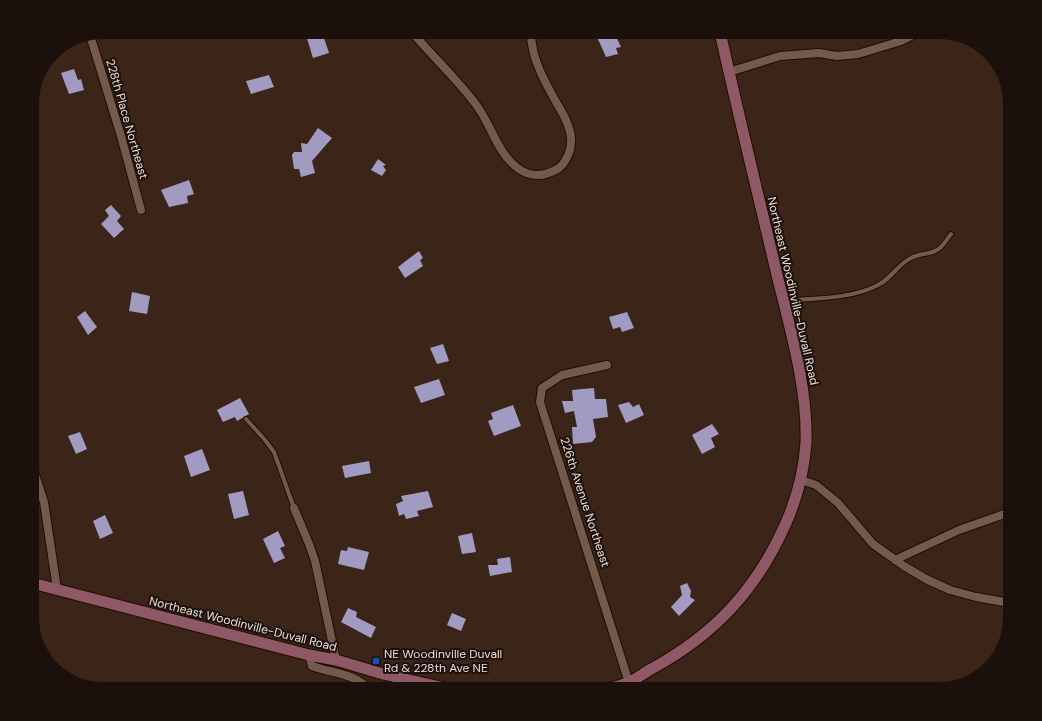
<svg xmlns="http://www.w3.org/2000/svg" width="1042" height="721" font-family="'DM Sans',sans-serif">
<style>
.building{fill:#a19ac1}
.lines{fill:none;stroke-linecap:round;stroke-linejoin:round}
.service-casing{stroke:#210d03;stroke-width:6}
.minor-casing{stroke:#210d03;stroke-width:10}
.secondary-casing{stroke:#210d03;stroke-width:13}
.service{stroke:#745a4c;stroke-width:4}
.minor{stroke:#745a4c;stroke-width:8}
.secondary{stroke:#8e5866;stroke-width:11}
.transit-dot{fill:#1a4fb4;stroke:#1b100b;stroke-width:1.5}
.labels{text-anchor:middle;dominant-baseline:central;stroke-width:4;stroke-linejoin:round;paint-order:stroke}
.street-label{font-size:12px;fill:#ecddd5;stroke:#1b100b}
.poi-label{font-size:12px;fill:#ecddd5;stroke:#1b100b;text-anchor:start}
</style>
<rect width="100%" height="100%" fill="#3b2418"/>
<g class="building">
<path d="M 305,32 L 322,32 L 329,53 L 313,58 Z"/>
<path d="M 610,32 L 614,32 L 621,47 L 616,48 L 618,54 L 606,57 L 597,37 Z"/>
<path d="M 74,69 L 78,80 L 81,79 L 84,90 L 69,94 L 61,73 Z"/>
<path d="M 269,75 L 274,87 L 251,94 L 246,81 Z"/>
<path d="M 318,128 L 332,138 L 312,161 L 315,173 L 301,177 L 299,169 L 294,169 L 292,155 L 294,152 L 302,152 L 301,143 L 307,144 Z"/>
<path d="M 378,159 L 386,165 L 383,166 L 386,170 L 382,176 L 371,170 Z"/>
<path d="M 189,180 L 194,194 L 187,196 L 188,203 L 169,207 L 161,190 Z"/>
<path d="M 111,205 L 121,216 L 117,221 L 124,229 L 114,238 L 101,224 L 109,216 L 105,210 Z"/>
<path d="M 419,251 L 423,258 L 420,260 L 423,266 L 405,278 L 398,267 Z"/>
<path d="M 132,292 L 150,296 L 147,314 L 129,311 Z"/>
<path d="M 85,311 L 97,327 L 88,335 L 77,317 Z"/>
<path d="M 627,312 L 634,328 L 622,332 L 620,327 L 613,329 L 609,317 Z"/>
<path d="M 443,344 L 449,361 L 437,364 L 430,348 Z"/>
<path d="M 439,379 L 445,395 L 421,403 L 414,387 Z"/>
<path d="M 594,388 L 595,399 L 606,399 L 608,417 L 593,419 L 596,437 L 592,442 L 573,444 L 572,427 L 577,427 L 574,411 L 565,413 L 562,401 L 573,401 L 572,390 Z"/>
<path d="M 240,398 L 249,414 L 237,421 L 235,417 L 223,422 L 217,410 Z"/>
<path d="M 629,402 L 633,407 L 639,404 L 644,415 L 626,423 L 618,405 Z"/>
<path d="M 513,405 L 521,426 L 494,436 L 488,421 L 493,419 L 491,413 Z"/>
<path d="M 712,424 L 719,434 L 711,438 L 715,447 L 702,454 L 692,435 Z"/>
<path d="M 80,432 L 87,449 L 76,454 L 68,436 Z"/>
<path d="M 202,449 L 210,470 L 191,477 L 184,456 Z"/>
<path d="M 369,461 L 371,473 L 345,478 L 342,466 Z"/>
<path d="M 243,491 L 249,515 L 234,519 L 228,494 Z"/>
<path d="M 428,491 L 433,507 L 417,511 L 419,516 L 406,519 L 404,514 L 399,516 L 396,504 L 403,501 L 401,496 Z"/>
<path d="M 105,515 L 113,533 L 100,539 L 93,521 Z"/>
<path d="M 278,531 L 285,546 L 280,548 L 285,558 L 274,563 L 263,539 Z"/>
<path d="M 472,533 L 476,552 L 462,554 L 458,536 Z"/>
<path d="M 348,547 L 369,552 L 364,570 L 338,564 L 341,550 L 347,551 Z"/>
<path d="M 510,557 L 512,572 L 490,576 L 488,565 L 498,565 L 497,559 Z"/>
<path d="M 687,583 L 691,591 L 690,597 L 695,600 L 679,616 L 671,607 L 682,595 L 680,586 Z"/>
<path d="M 348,608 L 357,612 L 356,617 L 376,627 L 371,638 L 341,622 Z"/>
<path d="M 452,613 L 466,619 L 461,631 L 447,625 Z"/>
</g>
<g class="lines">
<g class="service-casing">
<g id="service">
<path d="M 785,301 C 814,298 852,299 878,285 C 891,279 898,264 911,258 C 919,253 929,255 937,250 C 943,247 947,239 951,234"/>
<path d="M 246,419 L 265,440 L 274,452 L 294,508"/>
</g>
</g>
<g class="minor-casing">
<g id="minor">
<path d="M 412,32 C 432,56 455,77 474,102 C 491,122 496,153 519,169 C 532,178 546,176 559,168 C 567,161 572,149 571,138 C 570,125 563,113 556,102 C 544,80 531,58 531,32"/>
<path d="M 90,35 L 121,136 L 141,210"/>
<path d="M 729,72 L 780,56 L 819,53 L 837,56 L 858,54 L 901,41 L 919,32"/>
<path d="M 607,365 L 562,375 L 542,388 L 540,402 L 631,689"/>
<path d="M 32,466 L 44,502 L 57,589"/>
<path d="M 801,480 L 816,485 L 838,503 L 873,544 L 904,566 L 926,579 L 950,590 L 976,597 L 1010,603"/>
<path d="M 294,508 L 309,544 L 315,561 L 336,660"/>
<path d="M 895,560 L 959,530 L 1010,512"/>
<path d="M 309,655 L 312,666 C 330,673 355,673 368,689"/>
</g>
</g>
<g class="secondary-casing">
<g id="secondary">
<path d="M 32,583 L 309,655 L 336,660 L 383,674 L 449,689"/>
<path d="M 608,689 C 615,687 623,685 630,682 C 638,678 645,672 653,668 C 715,634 757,589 786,523 C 797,498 804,471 806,443 C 808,389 790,328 777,275 C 758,194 738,113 720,32"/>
</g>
</g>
<use href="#service" class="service"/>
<use href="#minor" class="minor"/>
<use href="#secondary" class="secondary"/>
</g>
<rect class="transit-dot" x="372" y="657" width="8" height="8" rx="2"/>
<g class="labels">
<g class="street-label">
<text transform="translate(127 119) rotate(74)">228th Place Northeast</text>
<text transform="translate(793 291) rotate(77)">Northeast Woodinville-Duvall Road</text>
<text transform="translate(585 502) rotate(72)">226th Avenue Northeast</text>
<text transform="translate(243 624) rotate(14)">Northeast Woodinville-Duvall Road</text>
</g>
<g class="poi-label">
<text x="384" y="654">NE Woodinville Duvall<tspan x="384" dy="14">Rd &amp; 228th Ave NE</tspan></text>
</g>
</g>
<path d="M0 0H1042V721H0ZM103 39H939A64 64 0 0 1 1003 103V618A64 64 0 0 1 939 682H103A64 64 0 0 1 39 618V103A64 64 0 0 1 103 39Z" fill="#1b100b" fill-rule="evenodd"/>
</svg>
